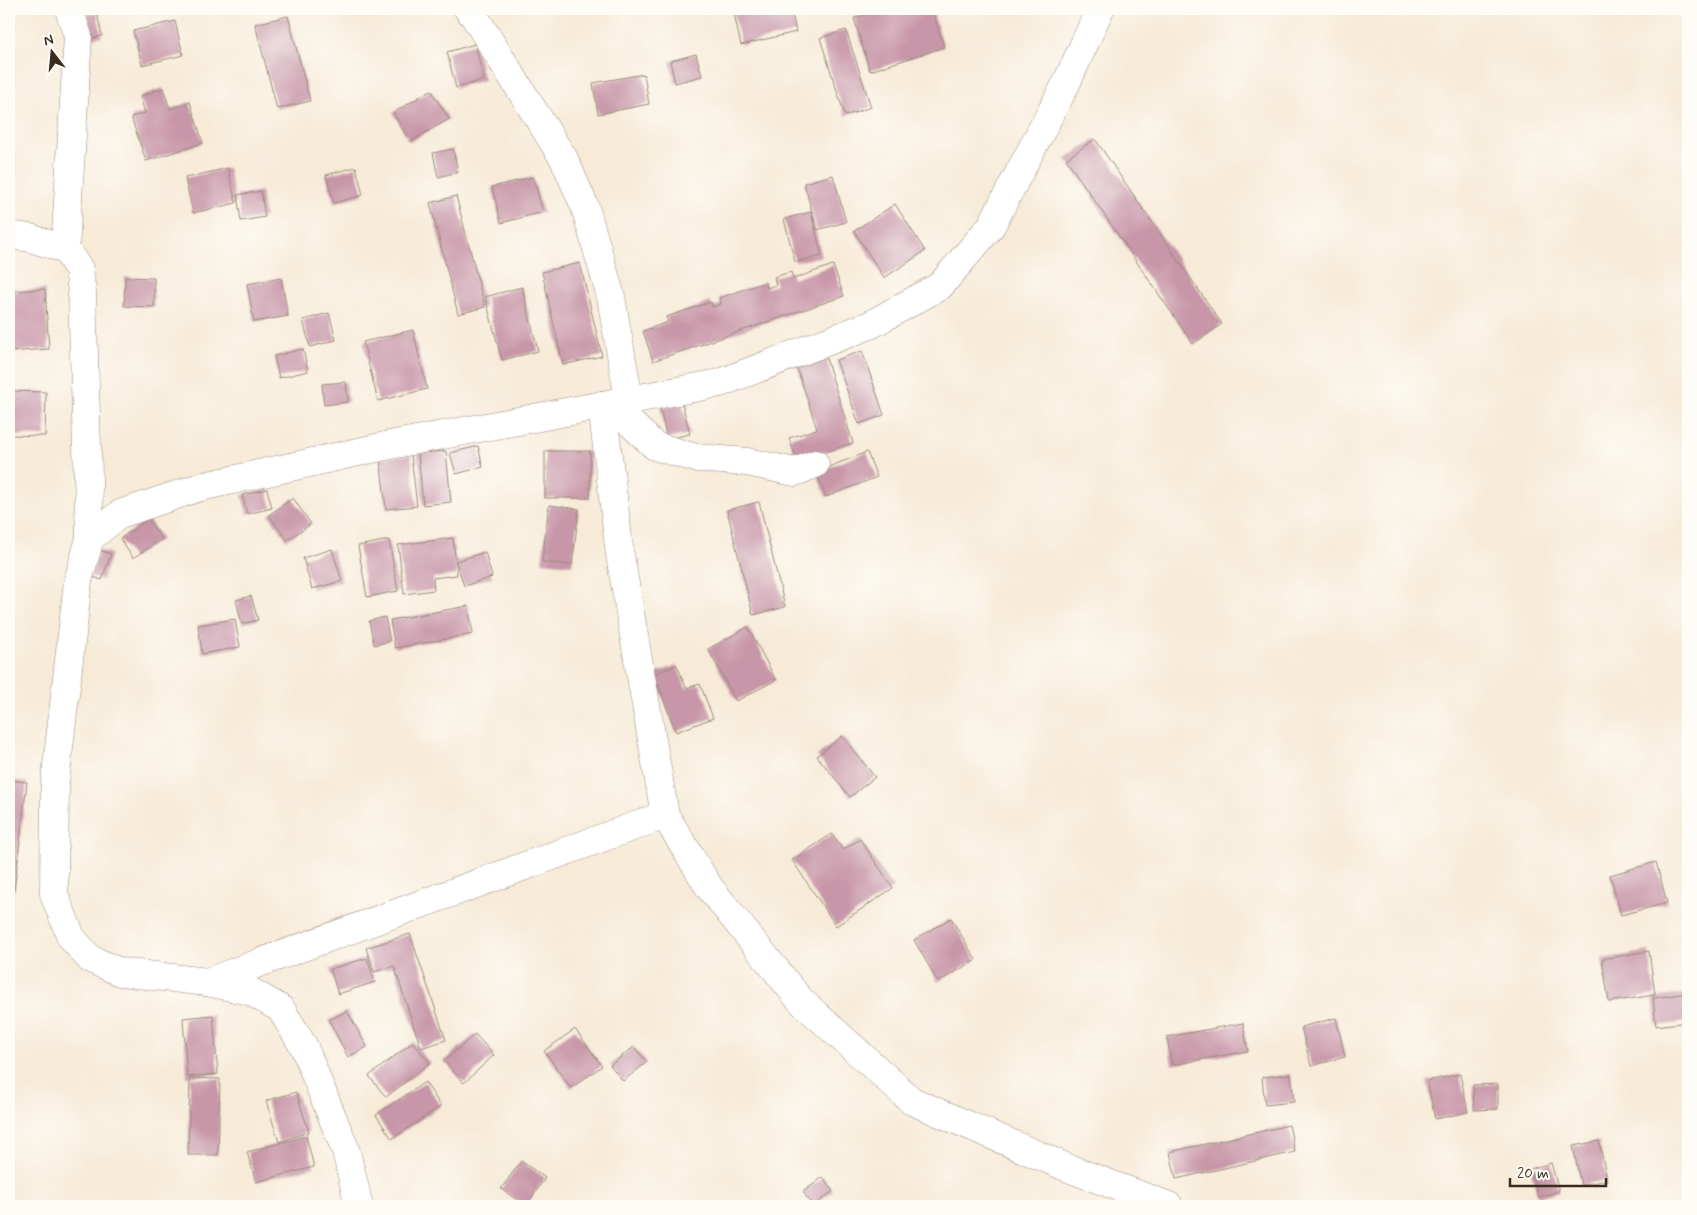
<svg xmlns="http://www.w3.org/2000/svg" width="1697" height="1215" font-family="Mynerve,sans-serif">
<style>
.building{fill:#c796a8}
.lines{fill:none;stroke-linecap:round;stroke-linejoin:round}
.minor-casing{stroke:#998a7b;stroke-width:29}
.minor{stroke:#fff;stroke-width:28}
</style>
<rect width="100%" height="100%" fill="#fdfcf7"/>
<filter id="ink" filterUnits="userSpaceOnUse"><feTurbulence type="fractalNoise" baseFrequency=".02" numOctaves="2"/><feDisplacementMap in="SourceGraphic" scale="10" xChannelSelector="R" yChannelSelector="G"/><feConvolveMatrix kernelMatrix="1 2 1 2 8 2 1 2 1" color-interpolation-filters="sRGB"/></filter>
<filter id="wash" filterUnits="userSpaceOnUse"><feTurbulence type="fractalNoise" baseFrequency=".0096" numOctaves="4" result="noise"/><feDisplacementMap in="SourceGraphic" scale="20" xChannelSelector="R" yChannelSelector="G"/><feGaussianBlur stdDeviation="1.12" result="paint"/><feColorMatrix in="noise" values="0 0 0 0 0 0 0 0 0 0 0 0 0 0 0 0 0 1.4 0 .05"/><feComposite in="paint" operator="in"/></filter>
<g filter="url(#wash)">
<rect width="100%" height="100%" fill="#f7ebd8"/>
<g id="blocks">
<g class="building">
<path d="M 733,9 L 791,9 L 796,32 L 741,45 Z"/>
<path d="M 884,9 L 932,9 L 944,47 L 870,71 L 854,18 Z"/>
<path d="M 97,13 L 102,36 L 80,41 L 75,17 Z"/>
<path d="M 288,16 L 310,101 L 277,109 L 255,24 Z"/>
<path d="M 175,21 L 183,55 L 142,65 L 133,31 Z"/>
<path d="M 846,30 L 871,107 L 845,116 L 820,38 Z"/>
<path d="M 475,44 L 484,80 L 456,88 L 447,52 Z"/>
<path d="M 696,54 L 702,76 L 675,83 L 670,61 Z"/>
<path d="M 644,74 L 649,104 L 598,114 L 593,83 Z"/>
<path d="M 163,88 L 170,109 L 190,102 L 203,143 L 146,161 L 131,117 L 145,113 L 140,96 Z"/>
<path d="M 431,90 L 449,119 L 410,142 L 393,113 Z"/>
<path d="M 1095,139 L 1222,324 L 1193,344 L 1066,159 Z"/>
<path d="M 453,149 L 458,172 L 438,177 L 433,153 Z"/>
<path d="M 356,167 L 363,195 L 334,203 L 326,175 Z"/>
<path d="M 228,168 L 236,203 L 193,213 L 185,178 Z"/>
<path d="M 833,175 L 846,222 L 817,230 L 804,183 Z"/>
<path d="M 533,177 L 543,212 L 501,223 L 492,187 Z"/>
<path d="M 261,191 L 265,217 L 241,221 L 237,195 Z"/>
<path d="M 456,196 L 485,307 L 458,314 L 430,203 Z"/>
<path d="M 895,204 L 925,251 L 884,278 L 854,231 Z"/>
<path d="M 811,212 L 822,256 L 795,262 L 784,219 Z"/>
<path d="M 580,263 L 602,356 L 563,365 L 542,272 Z"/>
<path d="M 833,265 L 844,296 L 653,361 L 643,331 L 668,322 L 666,317 L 711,302 L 712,307 L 721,304 L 719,298 L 765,282 L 767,288 L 776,285 L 774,277 L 791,272 L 793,279 Z"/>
<path d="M 125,277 L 154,278 L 154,307 L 124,306 Z"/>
<path d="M 281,278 L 288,316 L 254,322 L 247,284 Z"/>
<path d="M 522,287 L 538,351 L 502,360 L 485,297 Z"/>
<path d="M 45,289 L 49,349 L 9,352 L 9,291 Z"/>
<path d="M 329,313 L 336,340 L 310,347 L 303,320 Z"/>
<path d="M 413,330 L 427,389 L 378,401 L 363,342 Z"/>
<path d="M 303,349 L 308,371 L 279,378 L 274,356 Z"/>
<path d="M 862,351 L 884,415 L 859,424 L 836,360 Z"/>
<path d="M 825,355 L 853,443 L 797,461 L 789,438 L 817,429 L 796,365 Z"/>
<path d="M 346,382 L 348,402 L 324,405 L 322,384 Z"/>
<path d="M 9,391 L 46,392 L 45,436 L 9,435 Z"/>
<path d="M 682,403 L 690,434 L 667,439 L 660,408 Z"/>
<path d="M 478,446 L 483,467 L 456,474 L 450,453 Z"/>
<path d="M 446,451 L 451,502 L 423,505 L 418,453 Z"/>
<rect x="545" y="451" width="45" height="47"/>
<path d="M 867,452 L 877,477 L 826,497 L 816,472 Z"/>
<path d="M 411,455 L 417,506 L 386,509 L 380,458 Z"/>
<path d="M 267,489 L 272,508 L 247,514 L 242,495 Z"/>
<path d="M 293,498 L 311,524 L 287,540 L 269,515 Z"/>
<path d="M 759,502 L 785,607 L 753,615 L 727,510 Z"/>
<path d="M 549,505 L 579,509 L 572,565 L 542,562 Z"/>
<path d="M 148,519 L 162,539 L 133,558 L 120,539 Z"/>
<path d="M 453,538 L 457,575 L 433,578 L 434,590 L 404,594 L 398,545 Z"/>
<path d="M 389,540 L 398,591 L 367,597 L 358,546 Z"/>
<path d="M 332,549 L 342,581 L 312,589 L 303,558 Z"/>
<path d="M 99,550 L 111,554 L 102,580 L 90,576 Z"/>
<path d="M 485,552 L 492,577 L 464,586 L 456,561 Z"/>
<path d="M 251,596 L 258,620 L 242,624 L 236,600 Z"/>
<path d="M 468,606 L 473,634 L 395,648 L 390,620 Z"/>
<path d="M 385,617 L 390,641 L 374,645 L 369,621 Z"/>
<path d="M 235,619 L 240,647 L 202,654 L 198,625 Z"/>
<path d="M 748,627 L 776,680 L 736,701 L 708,649 Z"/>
<path d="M 677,665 L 686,688 L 700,684 L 713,718 L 676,732 L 654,674 Z"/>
<path d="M 842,736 L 875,777 L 850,797 L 817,756 Z"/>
<path d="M 9,780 L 27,782 L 14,891 L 9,891 Z"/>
<path d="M 832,834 L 843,850 L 860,839 L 893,888 L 836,926 L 792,860 Z"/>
<path d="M 1656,862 L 1667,903 L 1621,915 L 1610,875 Z"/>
<path d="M 951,918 L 976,960 L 938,982 L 914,940 Z"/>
<path d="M 410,934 L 446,1040 L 421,1048 L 394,966 L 374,972 L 366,948 Z"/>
<path d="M 1649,951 L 1655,995 L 1609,1002 L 1602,959 Z"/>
<path d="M 367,958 L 375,982 L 338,994 L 330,969 Z"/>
<path d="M 1688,993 L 1688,1022 L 1656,1026 L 1653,998 Z"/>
<path d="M 347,1011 L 367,1047 L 348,1057 L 329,1020 Z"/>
<path d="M 213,1015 L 218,1074 L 187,1077 L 183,1018 Z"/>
<path d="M 1336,1018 L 1345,1057 L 1311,1066 L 1301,1027 Z"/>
<path d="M 1243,1023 L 1248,1051 L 1172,1065 L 1167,1037 Z"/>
<path d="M 575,1029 L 602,1066 L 571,1088 L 544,1051 Z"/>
<path d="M 475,1034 L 494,1055 L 464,1083 L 444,1061 Z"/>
<path d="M 413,1042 L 430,1063 L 386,1097 L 369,1076 Z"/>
<path d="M 634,1047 L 647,1062 L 623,1081 L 610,1065 Z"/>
<path d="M 1291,1074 L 1294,1102 L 1265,1105 L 1262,1077 Z"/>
<path d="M 1460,1074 L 1468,1112 L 1435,1119 L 1427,1081 Z"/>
<path d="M 190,1078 L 220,1079 L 218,1155 L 188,1155 Z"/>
<path d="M 425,1082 L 441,1106 L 392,1139 L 376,1115 Z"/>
<path d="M 1498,1084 L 1498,1109 L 1474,1110 L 1473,1085 Z"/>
<path d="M 296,1092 L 309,1132 L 279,1142 L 266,1101 Z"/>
<path d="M 1289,1125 L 1295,1152 L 1176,1179 L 1170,1152 Z"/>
<path d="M 306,1136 L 314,1167 L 256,1182 L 247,1152 Z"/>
<path d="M 1599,1141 L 1607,1180 L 1581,1185 L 1573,1146 Z"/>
<path d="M 521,1161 L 545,1178 L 526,1206 L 501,1189 Z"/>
<path d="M 1551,1163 L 1559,1191 L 1538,1197 L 1530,1169 Z"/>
<path d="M 823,1177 L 833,1191 L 813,1206 L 803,1192 Z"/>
</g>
</g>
</g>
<g filter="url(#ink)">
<use href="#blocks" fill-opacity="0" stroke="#998a7b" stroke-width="1"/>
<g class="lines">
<g class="minor-casing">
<g id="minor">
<path d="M 468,9 L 474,16 L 564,159 L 585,207 L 611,297 L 629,400"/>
<path d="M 9,235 L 30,238 L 65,249 L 79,269 L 82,293 L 90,538"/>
<path d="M 65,249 L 78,36 L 69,9"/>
<path d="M 616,402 L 627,420 L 655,446 L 696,458 L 747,462 L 795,472 L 815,464"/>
<path d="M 602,405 L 620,555 L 665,815 L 709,887 L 801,1001 L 912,1101 L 1068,1168 L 1169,1206"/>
<path d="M 207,982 L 665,815"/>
<path d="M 359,1206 L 346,1151 L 304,1047 L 281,1009 L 250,991 L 207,982 L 120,972 L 90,959 L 71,937 L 54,894 L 55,783 L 78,581 L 90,538 L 120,514 L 200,487 L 390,445 L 720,383 L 870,325 L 940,286 L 991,226 L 1066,84 L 1100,9"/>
</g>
</g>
<use href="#minor" class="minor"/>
</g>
</g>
<rect width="1697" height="1215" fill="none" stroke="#fdfcf7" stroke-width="30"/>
<g transform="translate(52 52) rotate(344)" stroke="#fdfcf7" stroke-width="4" paint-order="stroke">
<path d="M0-4L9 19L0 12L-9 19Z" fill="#3b2a1e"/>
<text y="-8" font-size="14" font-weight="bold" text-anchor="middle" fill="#3b2a1e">N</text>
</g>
<path d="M1510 1178v8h96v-8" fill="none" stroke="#3b2a1e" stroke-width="2.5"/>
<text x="1517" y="1178" font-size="15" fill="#3b2a1e" stroke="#fdfcf7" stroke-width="4" paint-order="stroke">20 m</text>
</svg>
